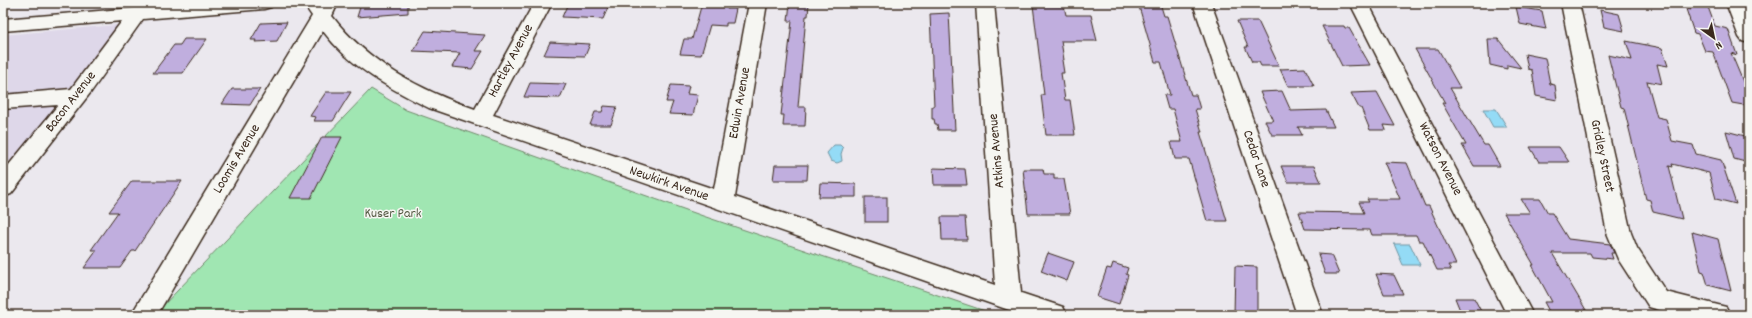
<svg xmlns="http://www.w3.org/2000/svg" width="1752" height="318" font-family="Dekko,sans-serif">
<style>
.built{fill:#ded7e9}
.green{fill:#a0e6b2;stroke:#6e8868}
.water{fill:#94dbf6;stroke:#7094a0}
.building{fill:#c0aede;stroke:#3b2a1e}
.lines{fill:none;stroke-linecap:round;stroke-linejoin:round}
.minor-casing{stroke:#3b2a1e;stroke-width:3}
.minor{fill:#f6f6f2;fill-rule:evenodd}
.labels{text-anchor:middle;dominant-baseline:central;stroke-width:3;stroke-linejoin:round;paint-order:stroke}
.street-label{font-size:14px;fill:#3b2a1e;stroke:#f6f6f2}
.park-label{font-size:14px;fill:#545943;stroke:#f6f6f2}
</style>
<rect width="100%" height="100%" fill="#ebe8ee"/>
<filter id="ink" filterUnits="userSpaceOnUse"><feTurbulence type="fractalNoise" baseFrequency=".025" numOctaves="2"/><feDisplacementMap in="SourceGraphic" scale="8" xChannelSelector="R" yChannelSelector="G"/><feConvolveMatrix kernelMatrix="1 2 1 2 8 2 1 2 1" color-interpolation-filters="sRGB"/></filter>
<g filter="url(#ink)">
<path class="built" d="M 117,25 L 120,27 L 120,31 L 3,174 L 3,35 Z"/>
<path class="green" d="M 371,89 L 406,110 L 703,216 L 997,315 L 154,315 Z"/>
<g class="water">
<path d="M 1483,109 L 1496,109 L 1507,127 L 1493,127 Z"/>
<path d="M 834,145 L 840,145 L 843,148 L 841,154 L 842,161 L 837,163 L 831,161 L 827,153 Z"/>
<path d="M 1394,244 L 1410,244 L 1420,265 L 1403,265 Z"/>
</g>
<g class="building">
<path d="M 377,3 L 408,3 L 408,13 L 357,17 L 361,4 Z"/>
<path d="M 568,3 L 609,5 L 603,19 L 562,17 Z"/>
<path d="M 702,3 L 727,3 L 727,9 L 736,9 L 733,23 L 726,23 L 726,26 L 710,25 L 701,55 L 680,54 L 684,39 L 692,39 Z"/>
<path d="M 790,3 L 809,3 L 808,16 L 806,16 L 798,107 L 806,107 L 805,126 L 783,126 L 784,115 L 781,115 L 792,21 L 788,21 Z"/>
<path d="M 1138,3 L 1160,3 L 1164,16 L 1167,16 L 1191,95 L 1196,95 L 1200,109 L 1195,109 L 1202,132 L 1200,132 L 1227,221 L 1207,221 L 1189,159 L 1175,159 L 1171,142 L 1182,142 L 1173,109 L 1168,109 L 1164,95 L 1170,95 L 1161,62 L 1155,62 Z"/>
<path d="M 1688,3 L 1705,3 L 1706,6 L 1708,7 L 1715,26 L 1728,29 L 1737,55 L 1731,53 L 1749,96 L 1749,106 L 1732,103 L 1713,52 L 1705,51 L 1698,34 L 1694,33 L 1686,9 L 1691,10 Z"/>
<path d="M 1033,5 L 1064,6 L 1066,15 L 1091,15 L 1097,41 L 1061,41 L 1064,60 L 1062,60 L 1064,73 L 1061,73 L 1065,100 L 1070,100 L 1075,135 L 1046,135 L 1041,95 L 1044,95 Z"/>
<path d="M 1516,7 L 1542,11 L 1546,29 L 1520,24 Z"/>
<path d="M 1600,10 L 1619,14 L 1624,31 L 1604,27 Z"/>
<path d="M 949,13 L 955,130 L 938,130 L 937,124 L 935,124 L 934,119 L 932,119 L 932,106 L 934,106 L 930,14 Z"/>
<path d="M 1237,21 L 1258,21 L 1279,66 L 1261,66 L 1259,62 L 1252,62 L 1245,47 L 1248,47 Z"/>
<path d="M 287,22 L 277,41 L 255,42 L 256,40 L 251,40 L 261,23 Z"/>
<path d="M 1322,26 L 1344,26 L 1345,28 L 1349,28 L 1370,65 L 1342,66 Z"/>
<path d="M 425,31 L 485,35 L 475,51 L 483,51 L 472,69 L 452,67 L 460,53 L 413,51 Z"/>
<path d="M 184,39 L 207,39 L 183,73 L 153,73 L 174,45 L 180,45 Z"/>
<path d="M 1488,39 L 1498,39 L 1521,68 L 1507,65 L 1507,69 L 1490,65 Z"/>
<path d="M 1626,41 L 1662,48 L 1668,66 L 1657,64 L 1662,84 L 1647,81 L 1657,117 L 1666,119 L 1672,141 L 1693,145 L 1696,154 L 1721,160 L 1736,204 L 1716,199 L 1709,173 L 1672,164 L 1673,167 L 1669,166 L 1682,219 L 1653,212 L 1650,200 L 1646,199 L 1624,108 L 1621,107 L 1608,55 L 1632,60 Z"/>
<path d="M 550,42 L 590,44 L 585,56 L 544,55 Z"/>
<path d="M 1415,49 L 1438,49 L 1460,88 L 1450,88 L 1484,145 L 1488,145 L 1500,166 L 1474,166 L 1462,145 L 1466,145 L 1442,103 L 1445,103 Z"/>
<path d="M 1525,54 L 1545,58 L 1550,84 L 1555,85 L 1557,100 L 1536,96 L 1532,70 L 1528,69 Z"/>
<path d="M 1305,68 L 1314,86 L 1288,86 L 1280,69 Z"/>
<path d="M 530,83 L 566,84 L 560,98 L 524,97 Z"/>
<path d="M 671,85 L 689,86 L 687,94 L 698,95 L 693,115 L 669,114 L 673,102 L 666,102 Z"/>
<path d="M 232,89 L 260,89 L 250,105 L 222,104 Z"/>
<path d="M 1282,91 L 1291,111 L 1326,110 L 1334,127 L 1298,127 L 1302,135 L 1272,135 L 1265,121 L 1273,121 L 1260,92 Z"/>
<path d="M 326,92 L 351,92 L 333,121 L 314,121 L 316,117 L 310,116 Z"/>
<path d="M 1377,92 L 1395,126 L 1384,125 L 1386,130 L 1370,130 L 1361,108 L 1359,108 L 1351,93 Z"/>
<path d="M 604,106 L 617,107 L 611,125 L 590,125 L 595,112 L 602,112 Z"/>
<path d="M 1726,131 L 1749,137 L 1749,163 L 1734,159 Z"/>
<path d="M 322,137 L 342,137 L 311,198 L 290,198 Z"/>
<path d="M 1530,147 L 1559,147 L 1569,162 L 1539,162 Z"/>
<path d="M 1384,162 L 1407,163 L 1425,206 L 1429,206 L 1456,265 L 1448,265 L 1451,270 L 1437,270 L 1423,241 L 1419,241 L 1416,235 L 1372,235 L 1370,230 L 1305,229 L 1299,212 L 1364,213 L 1359,202 L 1369,202 L 1367,199 L 1400,199 Z"/>
<path d="M 775,165 L 808,165 L 807,180 L 773,180 Z"/>
<path d="M 1281,166 L 1314,166 L 1321,182 L 1288,182 Z"/>
<path d="M 933,168 L 965,169 L 967,185 L 934,185 Z"/>
<path d="M 1023,169 L 1043,169 L 1044,174 L 1054,174 L 1054,179 L 1064,179 L 1070,214 L 1028,214 Z"/>
<path d="M 132,181 L 182,181 L 135,251 L 132,251 L 120,268 L 84,268 L 97,250 L 91,250 L 118,212 L 109,212 Z"/>
<path d="M 820,183 L 856,184 L 856,197 L 819,197 Z"/>
<rect x="865" y="197" width="22" height="25"/>
<path d="M 1521,199 L 1540,199 L 1548,213 L 1552,213 L 1568,239 L 1610,244 L 1614,253 L 1611,253 L 1613,259 L 1592,257 L 1590,253 L 1552,253 L 1589,315 L 1551,315 L 1544,302 L 1552,302 L 1532,265 L 1534,265 L 1504,213 L 1530,213 Z"/>
<path d="M 941,217 L 965,217 L 967,240 L 942,240 Z"/>
<path d="M 1692,232 L 1718,239 L 1731,291 L 1708,285 L 1704,272 L 1701,271 Z"/>
<path d="M 1048,253 L 1074,262 L 1067,281 L 1041,271 Z"/>
<path d="M 1318,254 L 1331,255 L 1339,274 L 1325,274 Z"/>
<path d="M 1113,263 L 1128,268 L 1126,274 L 1128,275 L 1119,304 L 1097,297 L 1107,268 L 1111,269 Z"/>
<path d="M 1235,266 L 1257,267 L 1257,315 L 1234,315 Z"/>
<path d="M 1376,274 L 1394,275 L 1403,294 L 1384,294 Z"/>
<path d="M 1455,298 L 1474,298 L 1483,315 L 1462,315 Z"/>
</g>
<g class="lines">
<g class="minor-casing">
<g id="minor">
<path d="M 194,3 L 273,3 L 271,7 L 264,9 L 143,19 L 91,92 L 11,194 L 3,197 L 3,172 L 58,105 L 3,109 L 3,95 L 71,89 L 122,21 L 3,31 L 3,19 Z"/>
<path d="M 303,3 L 338,3 L 332,16 C 368,63 420,90 475,109 L 534,3 L 552,3 L 493,115 L 714,189 L 749,3 L 767,3 L 735,197 L 995,285 L 976,3 L 994,3 L 1021,293 L 1063,307 L 1067,315 L 1023,315 L 1009,310 L 429,108 C 389,88 350,67 323,31 L 157,315 L 131,315 L 312,16 Z"/>
<path d="M 1193,3 L 1211,3 L 1323,315 L 1297,315 Z"/>
<path d="M 1350,3 L 1368,3 L 1533,315 L 1507,315 Z"/>
<path d="M 1561,3 L 1579,3 L 1631,233 L 1637,248 L 1666,292 L 1726,307 L 1730,315 L 1676,315 L 1649,307 L 1618,259 L 1607,233 Z"/>
<path d="M 1726,3 L 1744,3 L 1749,14 L 1749,43 L 1742,41 L 1739,37 Z"/>
</g>
</g>
<use href="#minor" class="minor"/>
</g>
</g>
<g class="labels">
<g class="street-label">
<text transform="translate(511 61) rotate(-62)">Hartley Avenue</text>
<text transform="translate(71 102) rotate(-52)">Bacon Avenue</text>
<text transform="translate(740 103) rotate(-80)">Edwin Avenue</text>
<text transform="translate(997 151) rotate(-95)">Atkins Avenue</text>
<text transform="translate(1602 156) rotate(78)">Gridley Street</text>
<text transform="translate(237 159) rotate(-59)">Loomis Avenue</text>
<text transform="translate(1256 159) rotate(71)">Cedar Lane</text>
<text transform="translate(1440 159) rotate(63)">Watson Avenue</text>
<text transform="translate(669 184) rotate(19)">Newkirk Avenue</text>
</g>
<g class="park-label">
<text x="393" y="214">Kuser Park</text>
</g>
</g>
<rect width="1752" height="318" fill="none" stroke="#f6f6f2" stroke-width="16"/>
<rect x="8" y="8" width="1736" height="302" fill="none" stroke="#3b2a1e" stroke-width="1.5" filter="url(#ink)"/>
<g transform="translate(1714 38) rotate(147)" stroke="#f6f6f2" stroke-width="3" paint-order="stroke">
<path d="M0-3L7 15L0 10L-7 15Z" fill="#3b2a1e"/>
<text y="-6" font-size="11" font-weight="bold" text-anchor="middle" fill="#3b2a1e">N</text>
</g>
</svg>
